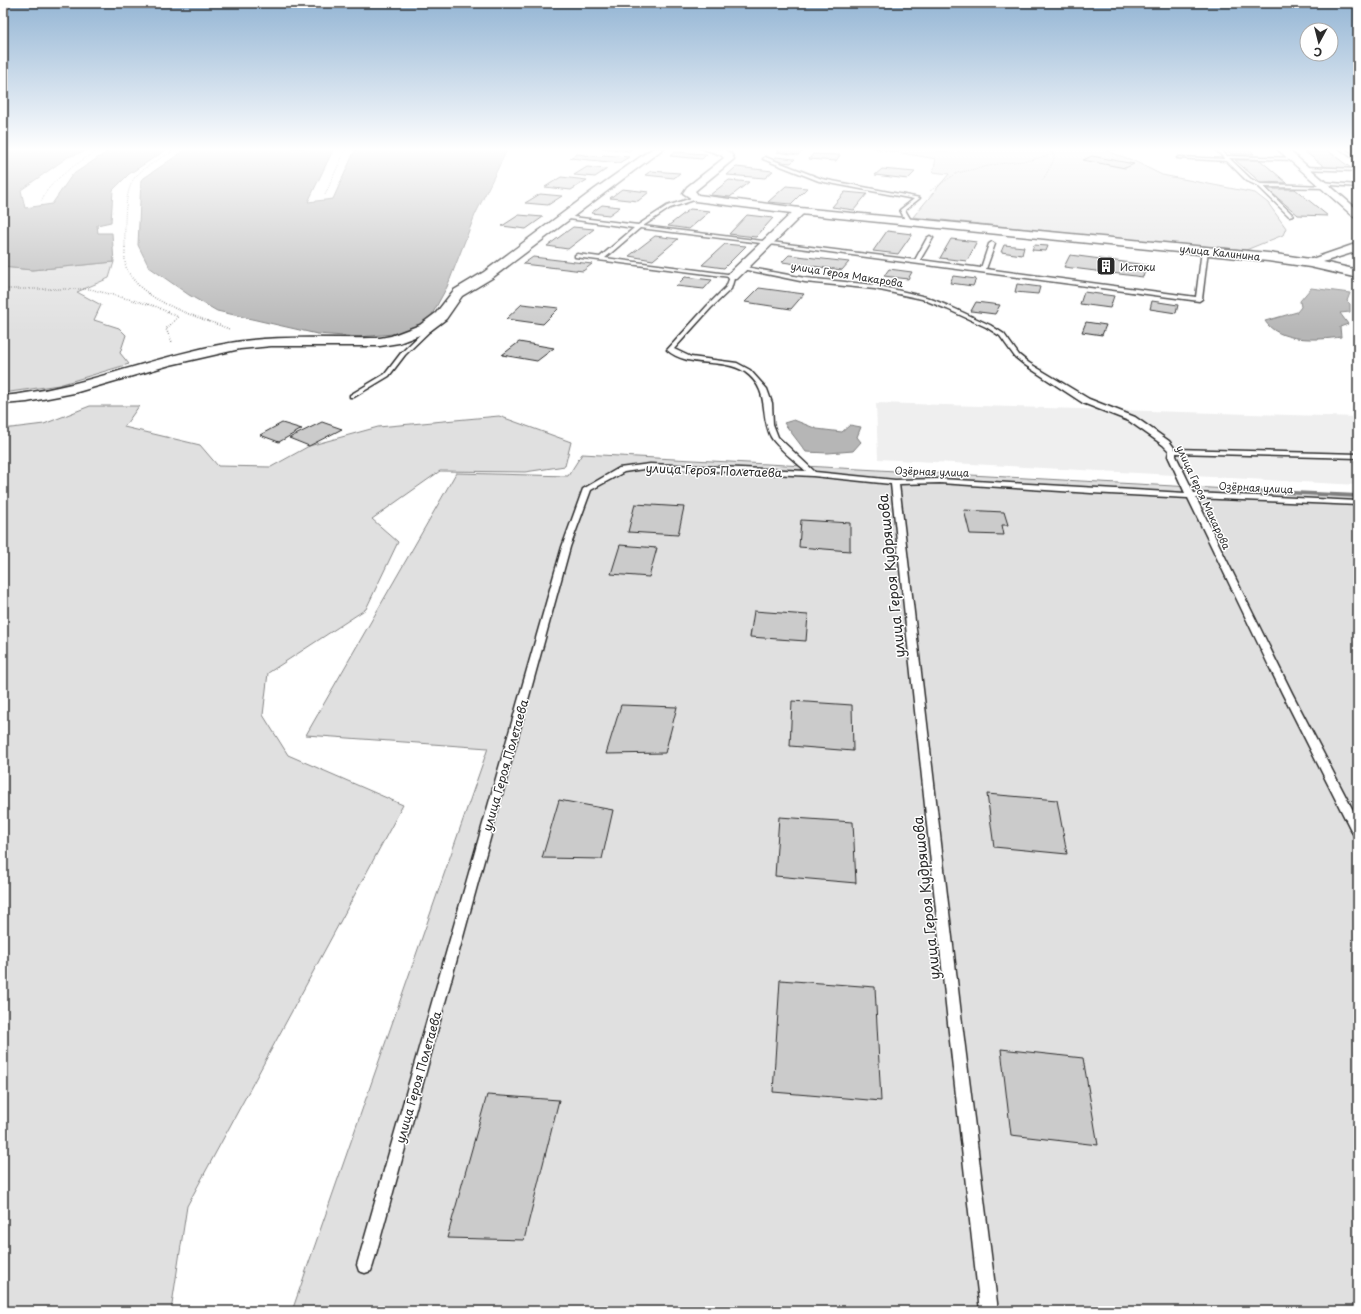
<svg xmlns="http://www.w3.org/2000/svg" width="1361" height="1314" font-family="'Playpen Sans',sans-serif">
<style>
.built{fill:#efefef}
.green{fill:#e0e0e0;stroke:#868686}
.water{fill:#b6b6b6;stroke:#7e7e7e}
.lines{fill:none;stroke-linecap:round;stroke-linejoin:round}
.stream{fill:#7e7e7e;fill-rule:evenodd}
.building{fill:#cbcbcb;stroke:#2b2b2b}
.service-casing{stroke:#2b2b2b;stroke-width:3}
.minor-casing{stroke:#2b2b2b;stroke-width:3}
.tertiary-casing{stroke:#2b2b2b;stroke-width:3}
.path-far1{stroke:#2b2b2b;stroke-width:1;stroke-dasharray:0.5 1.5;stroke-linecap:butt}
.path{stroke:#2b2b2b;stroke-width:1.5;stroke-dasharray:0.5 2;stroke-linecap:butt}
.service{fill:#fff;fill-rule:evenodd}
.minor{fill:#fff;fill-rule:evenodd}
.tertiary{fill:#fff;fill-rule:evenodd}
.labels{text-anchor:middle;dominant-baseline:central;stroke-width:3;stroke-linejoin:round;paint-order:stroke}
.far-street-label{font-size:10px;fill:#2b2b2b;stroke:#fff}
.far-poi-label{font-size:10px;fill:#2b2b2b;stroke:#fff;text-anchor:start}
.street-label{font-size:12px;fill:#2b2b2b;stroke:#fff}
.near-street-label{font-size:14px;fill:#2b2b2b;stroke:#fff}
</style>
<rect width="100%" height="100%" fill="#fff"/>
<filter id="ink" filterUnits="userSpaceOnUse"><feTurbulence type="fractalNoise" baseFrequency=".025" numOctaves="2"/><feDisplacementMap in="SourceGraphic" scale="8" xChannelSelector="R" yChannelSelector="G"/><feConvolveMatrix kernelMatrix="1 2 1 2 8 2 1 2 1" color-interpolation-filters="sRGB"/></filter>
<g filter="url(#ink)">
<path class="built" d="M 876,403 L 1358,417 L 1358,485 L 878,459 Z"/>
<g class="green">
<path d="M 873,148 L 1126,148 L 1106,151 L 1132,160 L 1162,175 L 1255,193 L 1268,203 L 1286,228 L 1283,235 L 1246,250 L 1124,239 L 913,217 L 949,174 L 933,172 L 936,159 Z"/>
<path d="M 114,262 L 109,278 L 77,292 L 101,305 L 94,320 L 119,328 L 126,335 L 120,353 L 129,364 L 59,385 L 3,393 L 3,267 L 32,270 Z"/>
<path d="M 90,406 L 139,406 L 124,427 L 200,445 L 218,466 L 271,467 L 309,446 L 378,427 L 499,416 L 571,442 L 565,466 L 525,472 L 440,471 L 372,519 L 398,542 L 366,609 L 268,673 L 263,715 L 288,755 L 403,805 L 187,1206 L 171,1311 L 3,1311 L 3,429 L 44,424 Z"/>
<path d="M 582,454 L 1358,496 L 1358,1311 L 292,1311 L 488,748 L 306,735 L 456,473 L 568,476 Z"/>
</g>
<g class="water">
<path d="M 3,148 L 94,148 L 68,157 L 21,190 L 25,208 L 52,204 L 72,175 L 113,148 L 169,148 L 129,174 L 113,190 L 111,222 L 97,225 L 98,233 L 112,233 L 114,262 L 32,270 L 3,267 Z"/>
<path d="M 188,148 L 334,148 L 308,202 L 333,199 L 356,148 L 508,148 L 475,215 L 447,287 L 429,320 L 413,329 L 393,334 L 358,337 L 317,334 L 217,311 L 189,295 L 149,267 L 138,245 L 141,180 Z"/>
<path d="M 1311,288 L 1350,293 L 1347,301 L 1350,304 L 1350,312 L 1340,313 L 1348,324 L 1340,327 L 1341,337 C 1318,340 1279,343 1265,321 L 1297,312 L 1301,307 L 1300,301 Z"/>
<path d="M 794,420 L 817,429 L 842,432 L 850,425 L 861,427 L 857,437 L 861,442 L 853,451 L 828,453 L 806,452 L 784,423 Z"/>
</g>
<g class="lines">
<path class="stream" d="M 1250,489 L 1358,494 L 1358,498 L 1248,492 L 1247,491 Z"/>
</g>
<g class="building">
<path d="M 603,148 L 632,148 L 629,151 Z"/>
<path d="M 781,148 L 792,148 L 804,150 L 798,155 L 777,152 Z"/>
<path d="M 1225,148 L 1248,148 L 1254,154 L 1231,154 Z"/>
<path d="M 1300,148 L 1324,148 L 1351,168 L 1325,167 Z"/>
<path d="M 675,152 L 707,154 L 702,159 L 670,156 Z"/>
<path d="M 577,154 L 601,157 L 603,155 L 629,157 L 619,163 L 570,158 Z"/>
<path d="M 813,154 L 840,155 L 836,161 L 809,159 Z"/>
<path d="M 1092,156 L 1134,164 L 1125,168 L 1083,160 Z"/>
<path d="M 776,157 L 795,159 L 791,163 L 772,161 Z"/>
<path d="M 1235,160 L 1260,160 L 1287,183 L 1260,182 Z"/>
<path d="M 587,167 L 607,169 L 595,177 L 574,175 Z"/>
<path d="M 736,167 L 773,171 L 765,178 L 727,175 Z"/>
<path d="M 882,169 L 915,172 L 908,179 L 875,175 Z"/>
<path d="M 651,171 L 680,173 L 674,178 L 645,175 Z"/>
<path d="M 561,177 L 587,180 L 571,190 L 545,187 Z"/>
<path d="M 729,180 L 749,182 L 730,197 L 710,195 Z"/>
<path d="M 786,186 L 807,188 L 791,204 L 768,202 Z"/>
<path d="M 622,189 L 649,192 L 638,201 L 610,198 Z"/>
<path d="M 1267,189 L 1295,189 L 1328,216 L 1298,215 Z"/>
<path d="M 845,192 L 867,194 L 854,210 L 832,207 Z"/>
<path d="M 540,194 L 562,196 L 548,205 L 525,203 Z"/>
<path d="M 602,205 L 620,207 L 609,215 L 591,213 Z"/>
<path d="M 690,209 L 710,211 L 689,229 L 668,226 Z"/>
<path d="M 519,215 L 543,217 L 526,229 L 502,226 Z"/>
<path d="M 747,215 L 773,218 L 756,237 L 729,234 Z"/>
<path d="M 573,227 L 594,229 L 568,249 L 547,246 Z"/>
<path d="M 887,231 L 912,234 L 898,254 L 873,251 Z"/>
<path d="M 655,236 L 678,239 L 653,260 L 629,256 Z"/>
<path d="M 951,239 L 977,242 L 967,261 L 940,258 Z"/>
<path d="M 725,244 L 746,246 L 724,268 L 702,265 Z"/>
<path d="M 1004,245 L 1024,247 L 1022,255 L 1001,252 Z"/>
<path d="M 1034,245 L 1048,246 L 1046,251 L 1032,250 Z"/>
<path d="M 789,255 L 849,262 L 842,270 L 782,262 Z"/>
<path d="M 1070,255 L 1147,265 L 1143,277 L 1064,267 Z"/>
<path d="M 533,257 L 592,264 L 583,271 L 523,264 Z"/>
<path d="M 889,269 L 912,272 L 908,279 L 884,276 Z"/>
<path d="M 953,276 L 976,279 L 973,286 L 950,283 Z"/>
<path d="M 685,277 L 712,280 L 704,289 L 676,286 Z"/>
<path d="M 1017,284 L 1040,287 L 1038,294 L 1015,292 Z"/>
<path d="M 759,288 L 804,294 L 791,309 L 745,302 Z"/>
<path d="M 1084,292 L 1114,296 L 1110,308 L 1080,304 Z"/>
<path d="M 1152,301 L 1178,305 L 1176,313 L 1150,309 Z"/>
<path d="M 976,302 L 1000,305 L 995,314 L 971,311 Z"/>
<path d="M 522,304 L 559,308 L 543,324 L 506,319 Z"/>
<path d="M 1086,322 L 1106,325 L 1102,335 L 1082,332 Z"/>
<path d="M 519,342 L 554,348 L 537,361 L 502,355 Z"/>
<path d="M 322,422 L 342,429 L 309,446 L 289,438 Z"/>
<path d="M 282,423 L 302,429 L 279,442 L 260,435 Z"/>
<path d="M 635,504 L 684,507 L 678,535 L 628,532 Z"/>
<path d="M 964,510 L 1004,512 L 1008,525 L 1002,525 L 1004,535 L 970,534 Z"/>
<path d="M 801,520 L 850,523 L 850,551 L 799,547 Z"/>
<path d="M 620,545 L 657,548 L 649,577 L 611,574 Z"/>
<path d="M 754,611 L 808,615 L 806,641 L 750,637 Z"/>
<path d="M 792,701 L 852,705 L 853,751 L 790,746 Z"/>
<path d="M 621,705 L 677,707 L 665,753 L 606,754 Z"/>
<path d="M 987,794 L 1057,800 L 1067,854 L 994,847 Z"/>
<path d="M 559,800 L 613,810 L 602,859 L 542,858 Z"/>
<path d="M 779,817 L 853,822 L 856,883 L 775,876 Z"/>
<path d="M 780,980 L 875,987 L 881,1101 L 773,1092 Z"/>
<path d="M 1001,1049 L 1083,1058 L 1098,1145 L 1011,1135 Z"/>
<path d="M 487,1095 L 559,1100 L 524,1240 L 447,1238 Z"/>
</g>
<g class="lines">
<g class="service-casing">
<g id="service">
<path d="M 1214,148 L 1219,148 L 1227,156 L 1296,158 L 1294,160 L 1229,158 L 1251,179 L 1261,184 L 1327,186 L 1329,187 L 1327,188 L 1264,187 L 1293,215 L 1289,216 L 1258,186 L 1247,181 L 1227,161 L 1177,158 L 1179,157 L 1225,159 Z"/>
<path d="M 1339,148 L 1344,148 L 1358,159 L 1358,162 Z"/>
<path d="M 765,157 L 822,179 L 920,198 L 905,210 L 912,222 L 907,223 L 900,210 L 914,199 L 819,181 L 763,159 Z"/>
<path d="M 1305,167 L 1358,169 L 1358,171 L 1303,169 Z"/>
<path d="M 1321,182 L 1358,185 L 1358,187 L 1319,184 Z"/>
<path d="M 695,197 L 697,199 L 670,208 L 643,226 L 915,260 L 927,238 L 930,236 L 933,238 L 920,260 L 981,268 L 989,244 L 992,242 L 995,244 L 986,269 L 1196,297 L 1202,250 L 1205,248 L 1208,250 L 1202,299 L 1199,301 L 769,244 L 640,228 L 605,258 L 735,275 L 731,289 L 711,308 L 674,349 L 691,357 L 737,363 L 750,370 L 767,389 L 772,403 L 773,424 L 778,437 L 815,472 L 895,480 L 940,479 L 1185,493 L 1168,456 L 1169,451 L 1163,445 L 1129,421 L 1083,403 L 1025,365 L 1015,357 L 1000,336 L 986,327 L 947,309 L 922,299 L 875,289 L 805,282 L 742,269 L 740,268 L 740,266 L 805,278 L 875,285 L 926,297 L 951,307 L 990,325 L 1004,334 L 1019,355 L 1029,363 L 1089,399 L 1135,417 L 1169,441 L 1175,449 L 1358,454 L 1358,458 L 1176,453 L 1176,456 L 1194,493 L 1358,501 L 1358,505 L 1196,498 L 1292,693 L 1358,820 L 1358,836 L 1354,835 L 1352,832 L 1282,693 L 1188,498 L 1091,493 L 940,483 L 899,484 L 962,1023 L 998,1311 L 980,1311 L 948,1023 L 891,484 L 813,476 L 650,468 L 624,472 L 591,490 L 570,547 L 373,1265 L 371,1271 L 365,1273 L 359,1271 L 357,1265 L 562,547 L 583,489 L 619,468 L 650,464 L 806,471 C 797,463 776,446 771,437 C 759,413 771,391 745,372 C 723,357 688,369 667,350 L 707,306 L 726,287 L 730,277 L 575,257 L 575,255 L 577,254 L 600,257 L 634,228 L 562,218 L 565,216 L 638,225 L 667,206 Z"/>
<path d="M 432,323 L 437,324 L 405,355 L 389,376 L 354,397 L 350,397 L 350,395 L 385,374 L 401,353 Z"/>
</g>
</g>
<g class="minor-casing">
<g id="minor">
<path d="M 653,148 L 664,148 L 492,278 L 462,296 L 446,319 L 430,331 L 399,343 L 380,346 L 271,346 L 240,349 L 170,365 L 74,393 L 27,402 L 3,404 L 3,396 C 78,389 146,359 219,345 C 272,334 326,339 380,338 L 391,336 L 420,325 L 436,313 L 454,290 L 484,272 L 595,189 Z"/>
<path d="M 1276,148 L 1286,148 L 1358,210 L 1358,218 L 1354,217 Z"/>
<path d="M 800,208 L 805,211 L 804,213 L 737,279 L 729,279 L 727,276 L 729,273 L 796,209 Z"/>
<path d="M 1358,243 L 1358,251 L 1355,252 L 1310,266 L 1304,263 L 1306,261 Z"/>
</g>
</g>
<g class="tertiary-casing">
<path id="tertiary" d="M 701,148 C 711,148 730,146 734,159 L 695,191 L 698,195 L 800,208 L 1268,253 L 1310,259 L 1358,270 L 1358,278 L 1310,267 L 1268,261 L 800,214 L 695,201 L 683,193 L 687,187 L 724,158 L 721,155 Z"/>
</g>
<g class="path-far1">
<path d="M 907,148 L 945,152 L 991,148"/>
<path d="M 1043,180 L 1054,160 L 1054,154 L 1044,148"/>
<path d="M 930,191 L 957,173 L 998,164 L 1031,160 L 1054,154"/>
<path d="M 325,195 L 346,148"/>
<path d="M 42,201 C 45,183 86,157 102,148"/>
<path d="M 125,248 C 125,230 123,190 136,176 C 148,164 164,157 178,148"/>
</g>
<g class="path">
<path d="M 125,247 C 125,254 124,263 127,269 C 142,303 198,316 229,329"/>
<path d="M 3,289 L 90,289 L 155,306 L 178,317 L 166,329 L 172,342"/>
</g>
<use href="#service" class="service"/>
<use href="#minor" class="minor"/>
<use href="#tertiary" class="tertiary"/>
</g>
</g>
<linearGradient id="sky" x2="0" y2="1"><stop stop-color="#94b5d4"/><stop offset="0.45" stop-color="#fff"/><stop offset="1" stop-color="#fff" stop-opacity="0"/></linearGradient>
<rect width="1361" height="332" fill="url(#sky)"/>
<defs>
<g id="building-square" transform="scale(1)"><rect x="-9" y="-9" width="18" height="18" rx="4" fill="#2b2b2b" stroke="#fff"/><path d="M-4-6H4V6H1V3H-1V6H-4ZM-2.5-4.3h1.7v1.8h-1.7ZM.8-4.3h1.7v1.8H.8ZM-2.5-1h1.7V.8h-1.7ZM.8-1h1.7V.8H.8Z" fill="#fff"/></g>
</defs>
<g fill-rule="evenodd">
<use href="#building-square" x="1106" y="266"/>
</g>
<g class="labels">
<g class="far-street-label">
<text transform="translate(1220 252) rotate(6)">улица Калинина</text>
<text transform="translate(847 274) rotate(9)">улица Героя Макарова</text>
<text transform="translate(932 471) rotate(2)">Озёрная улица</text>
<text transform="translate(1256 487) rotate(3)">Озёрная улица</text>
<text transform="translate(1204 497) rotate(65)">улица Героя Макарова</text>
</g>
<g class="far-poi-label">
<text x="1120" y="266">Истоки</text>
</g>
<g class="street-label">
<text transform="translate(714 470) rotate(2)">улица Героя Полетаева</text>
<text transform="translate(505 765) rotate(-74)">улица Героя Полетаева</text>
<text transform="translate(418 1077) rotate(-74)">улица Героя Полетаева</text>
</g>
<g class="near-street-label">
<text transform="translate(891 576) rotate(-96)">улица Героя Кудряшова</text>
<text transform="translate(926 898) rotate(-96)">улица Героя Кудряшова</text>
</g>
</g>
<rect width="1361" height="1314" fill="none" stroke="#fff" stroke-width="16"/>
<rect x="8" y="8" width="1345" height="1298" fill="none" stroke="#2b2b2b" stroke-width="1.5" filter="url(#ink)"/>
<g transform="translate(1319 42) rotate(187)"><circle r="19" fill="#ffffff" stroke="#aaaaaa"/>
<path d="M0-3L7 15L0 10L-7 15Z" fill="#2b2b2b"/>
<text y="-6" font-size="11" font-weight="bold" text-anchor="middle" fill="#2b2b2b">С</text>
</g>
</svg>
